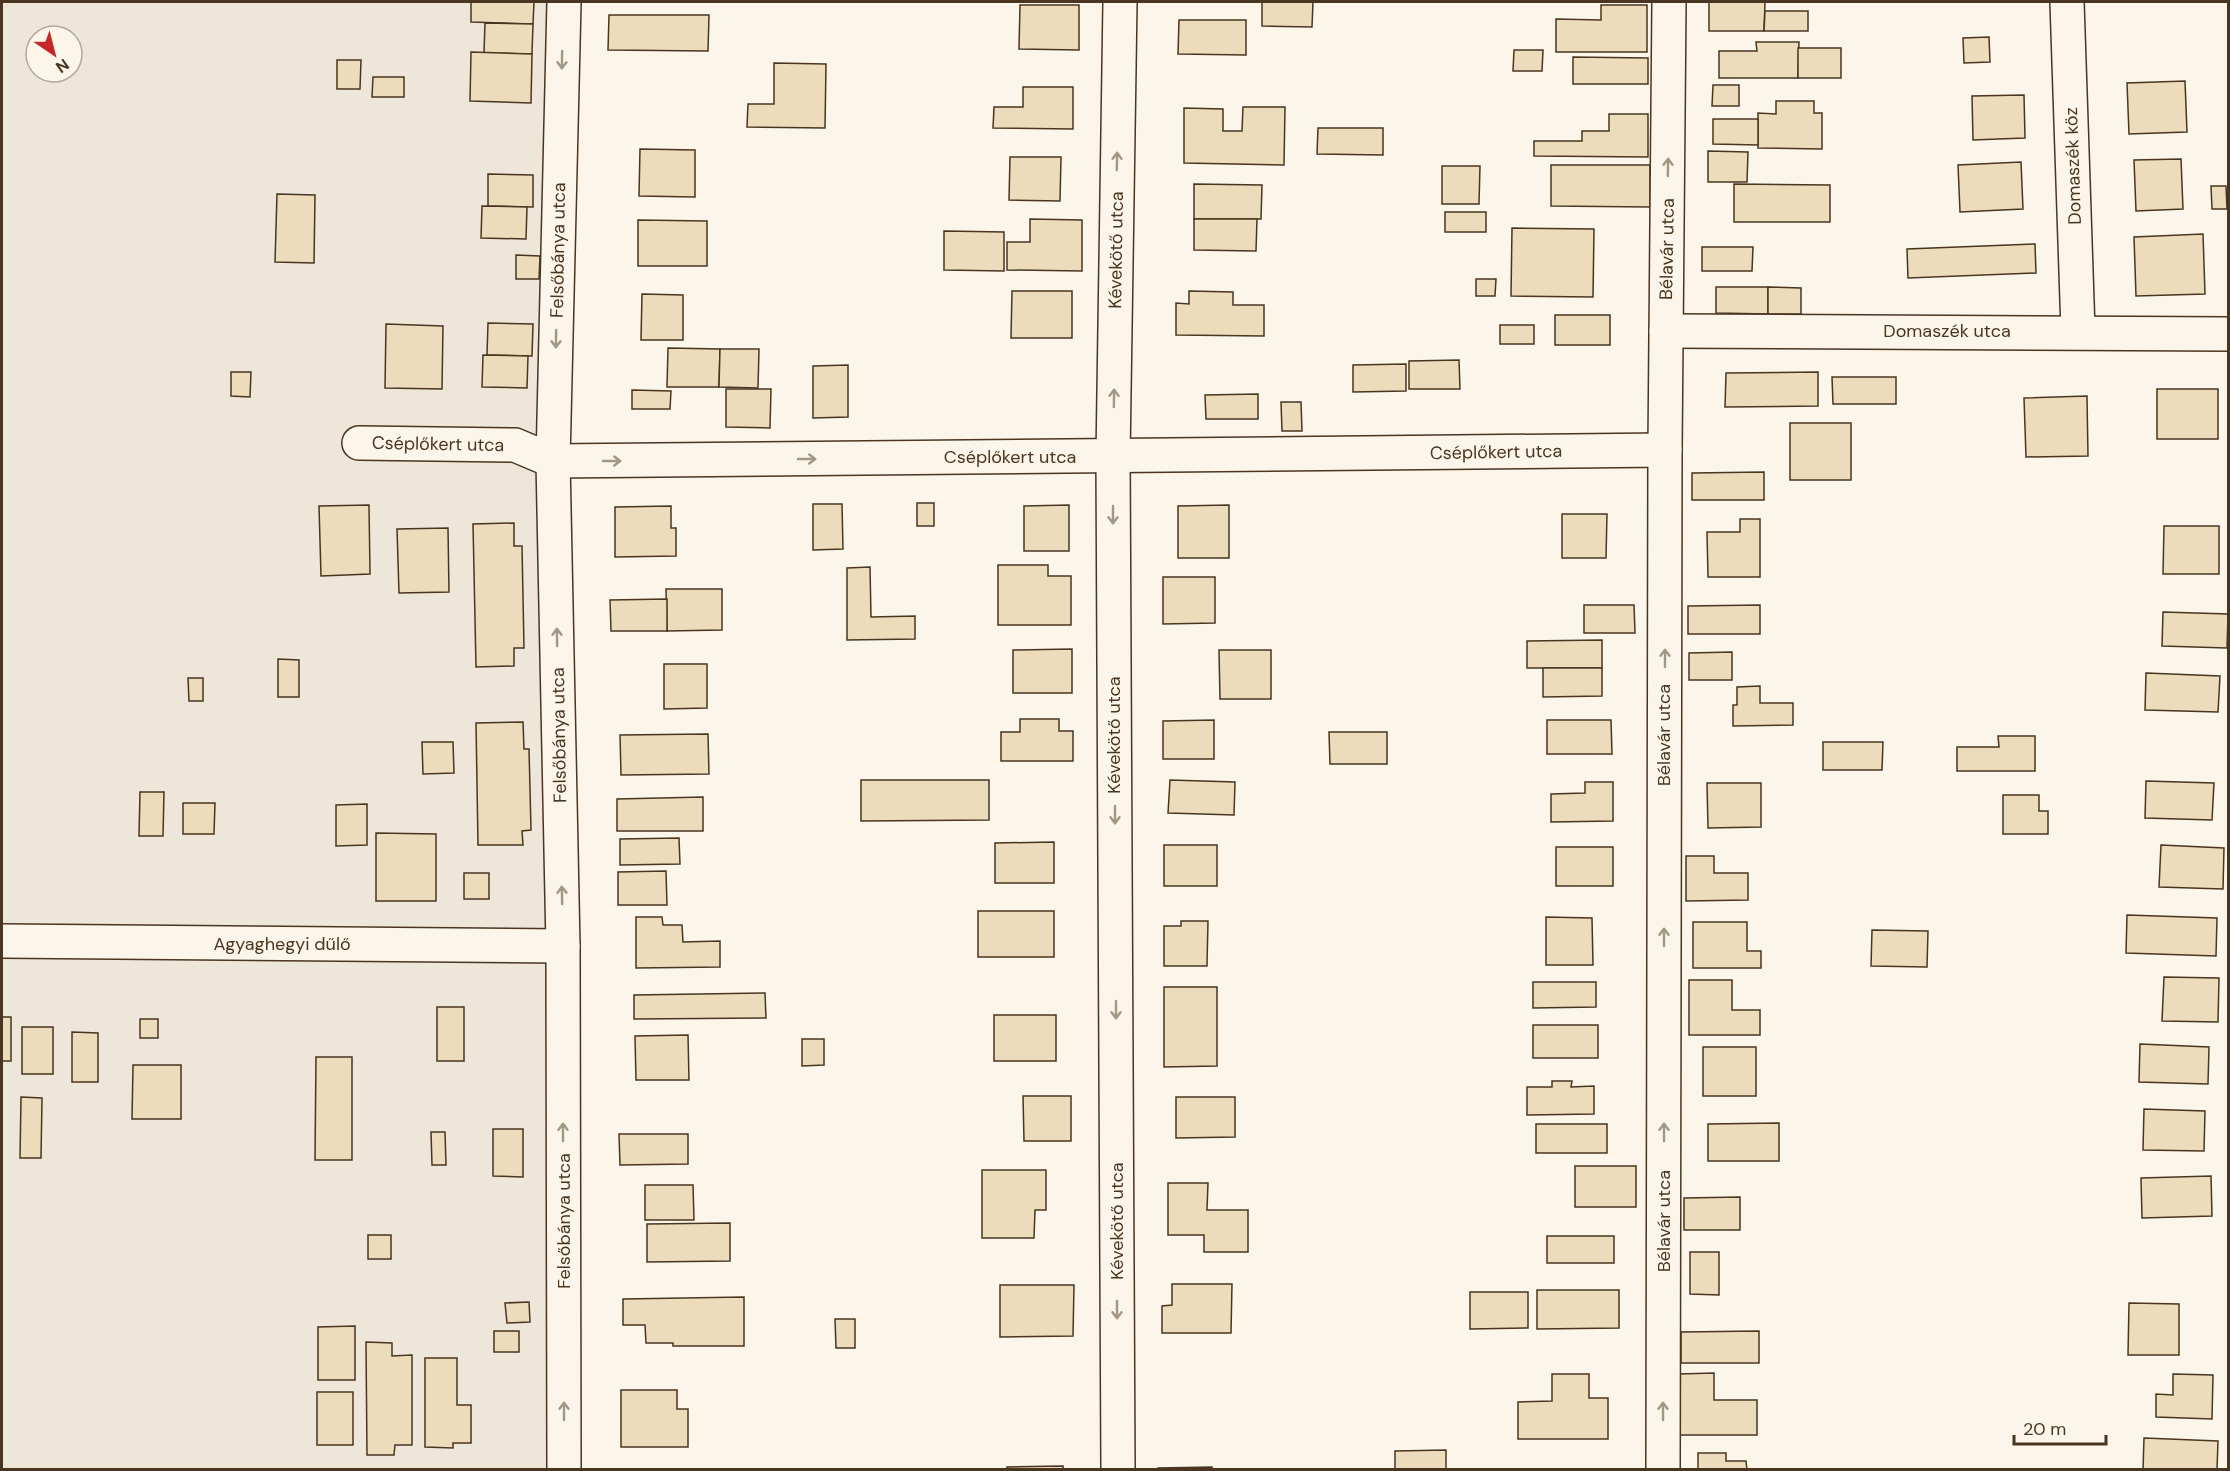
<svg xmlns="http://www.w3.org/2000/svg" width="2230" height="1471" font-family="'DM Sans',sans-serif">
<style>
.green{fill:#ede6d9;stroke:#887966;stroke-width:1.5;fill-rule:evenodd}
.building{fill:#ecdcbc;stroke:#4a3520;stroke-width:1.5}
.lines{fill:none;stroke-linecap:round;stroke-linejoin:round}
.minor-casing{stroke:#4a3520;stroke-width:36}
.minor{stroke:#fbf6e9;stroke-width:33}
.oneway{stroke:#a29684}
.labels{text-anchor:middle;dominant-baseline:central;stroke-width:4.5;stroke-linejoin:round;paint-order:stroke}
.street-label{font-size:18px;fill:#4a3520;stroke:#fbf6e9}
</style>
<rect width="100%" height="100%" fill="#fbf6e9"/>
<path class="green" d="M 2,2 L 564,2 L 564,1469 L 2,1470 ZM 36,36 L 72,36 L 72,72 L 36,72 Z"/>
<g class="building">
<path d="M 471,2 L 534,2 L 533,24 L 471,22 Z"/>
<path d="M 1262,2 L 1313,2 L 1312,27 L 1262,26 Z"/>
<path d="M 1709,2 L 1765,2 L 1764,31 L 1709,31 Z"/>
<path d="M 1020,5 L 1079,5 L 1079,50 L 1019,49 Z"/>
<path d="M 1601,5 L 1647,5 L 1647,52 L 1556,52 L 1556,19 L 1601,20 Z"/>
<path d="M 1765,11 L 1808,11 L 1808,31 L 1764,31 Z"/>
<path d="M 609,15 L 709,15 L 708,51 L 608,50 Z"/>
<path d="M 1179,20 L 1246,20 L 1246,55 L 1178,54 Z"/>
<path d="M 485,23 L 533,24 L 532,54 L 484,53 Z"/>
<path d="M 1989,37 L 1990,62 L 1964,63 L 1963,38 Z"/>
<path d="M 1756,42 L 1799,42 L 1798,78 L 1719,78 L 1719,51 L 1757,51 Z"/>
<rect x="1798" y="48" width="43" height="30"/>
<path d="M 1514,50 L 1543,50 L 1542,71 L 1513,71 Z"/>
<path d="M 471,52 L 532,54 L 531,103 L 470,101 Z"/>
<path d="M 1573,57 L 1648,58 L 1648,84 L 1573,84 Z"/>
<path d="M 337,60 L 361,60 L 360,89 L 337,89 Z"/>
<path d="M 774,63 L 826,64 L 825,128 L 747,127 L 748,104 L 774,104 Z"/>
<path d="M 373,77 L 404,77 L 404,97 L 372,97 Z"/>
<path d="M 2185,81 L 2187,132 L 2129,134 L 2127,83 Z"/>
<path d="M 1713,85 L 1739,85 L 1739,106 L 1712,106 Z"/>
<path d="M 1023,87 L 1073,87 L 1073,129 L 993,128 L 994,107 L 1023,107 Z"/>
<path d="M 2024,95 L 2025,138 L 1973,140 L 1972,96 Z"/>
<path d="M 1776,101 L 1814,101 L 1814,113 L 1822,113 L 1822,149 L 1758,148 L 1758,113 L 1776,114 Z"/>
<path d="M 1243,107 L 1285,107 L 1284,165 L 1184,163 L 1184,108 L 1223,109 L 1223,131 L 1242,131 Z"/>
<path d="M 1609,114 L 1648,114 L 1648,157 L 1534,156 L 1534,141 L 1582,141 L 1582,131 L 1609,131 Z"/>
<path d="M 1713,119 L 1758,119 L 1758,145 L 1713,144 Z"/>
<path d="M 1318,128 L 1383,128 L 1383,155 L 1317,154 Z"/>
<path d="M 640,149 L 695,150 L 695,197 L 639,196 Z"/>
<path d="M 1708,151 L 1748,152 L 1747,182 L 1708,182 Z"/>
<path d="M 1010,157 L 1061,157 L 1060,201 L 1009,200 Z"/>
<path d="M 2181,159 L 2183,209 L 2136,211 L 2134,160 Z"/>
<path d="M 2021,162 L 2023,209 L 1960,212 L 1958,165 Z"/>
<path d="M 1551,165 L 1650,165 L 1650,207 L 1551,206 Z"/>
<path d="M 1442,166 L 1480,166 L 1479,204 L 1442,204 Z"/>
<path d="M 488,174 L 533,175 L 533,207 L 488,206 Z"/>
<path d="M 1194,184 L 1262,185 L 1261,219 L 1194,219 Z"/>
<path d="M 1734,184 L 1830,185 L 1830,222 L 1734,222 Z"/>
<path d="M 2211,186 L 2226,186 L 2227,209 L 2212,209 Z"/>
<path d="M 277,194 L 315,195 L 314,263 L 275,262 Z"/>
<path d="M 482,206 L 527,207 L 526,239 L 481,238 Z"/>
<rect x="1445" y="212" width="41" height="20"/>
<path d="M 1030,219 L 1082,220 L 1082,271 L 1007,270 L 1007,242 L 1030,242 Z"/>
<path d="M 1194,219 L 1257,219 L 1256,251 L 1194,250 Z"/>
<path d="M 638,220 L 707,221 L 707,266 L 638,266 Z"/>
<path d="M 1512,228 L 1594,229 L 1593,297 L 1511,296 Z"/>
<path d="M 944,231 L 1004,232 L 1004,271 L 944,270 Z"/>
<path d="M 2203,234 L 2205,294 L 2136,296 L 2134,237 Z"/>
<path d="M 2035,244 L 2036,273 L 1908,278 L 1907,249 Z"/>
<path d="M 1702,247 L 1753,247 L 1752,271 L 1702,271 Z"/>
<path d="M 516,255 L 540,256 L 539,279 L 516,279 Z"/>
<path d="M 1476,279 L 1496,279 L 1495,296 L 1476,296 Z"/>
<path d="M 1716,287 L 1768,287 L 1768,314 L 1716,313 Z"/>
<path d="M 1768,287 L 1801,288 L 1801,314 L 1768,314 Z"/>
<path d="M 1012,291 L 1072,291 L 1072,338 L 1011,338 Z"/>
<path d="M 1189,291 L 1233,292 L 1233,305 L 1264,305 L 1264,336 L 1176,335 L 1176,303 L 1189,304 Z"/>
<path d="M 642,294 L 683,295 L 683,340 L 641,340 Z"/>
<rect x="1555" y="315" width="55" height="30"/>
<path d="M 488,323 L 533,324 L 532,356 L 487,355 Z"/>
<path d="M 386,324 L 443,326 L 442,389 L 385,388 Z"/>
<rect x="1500" y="325" width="34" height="19"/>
<path d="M 668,348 L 720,349 L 719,387 L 667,387 Z"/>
<path d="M 720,349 L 759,349 L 758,388 L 719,387 Z"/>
<path d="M 483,355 L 528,356 L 527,388 L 482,387 Z"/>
<path d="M 1459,360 L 1460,389 L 1409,389 L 1409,361 Z"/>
<path d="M 1406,364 L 1406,391 L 1353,392 L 1353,365 Z"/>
<path d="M 848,365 L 848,417 L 813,418 L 813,366 Z"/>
<path d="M 231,372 L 251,372 L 250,397 L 231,396 Z"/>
<path d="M 1818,372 L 1818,406 L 1725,407 L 1726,373 Z"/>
<path d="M 1832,377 L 1896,377 L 1896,404 L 1833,404 Z"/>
<path d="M 726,389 L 771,389 L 770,428 L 726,427 Z"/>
<rect x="2157" y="389" width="61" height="50"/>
<path d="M 632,390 L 671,391 L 670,409 L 632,409 Z"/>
<path d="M 1258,394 L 1258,419 L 1206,419 L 1205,395 Z"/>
<path d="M 2087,396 L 2088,456 L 2026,457 L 2024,398 Z"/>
<path d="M 1281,402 L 1301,402 L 1302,431 L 1282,431 Z"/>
<rect x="1790" y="423" width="61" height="57"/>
<path d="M 1764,472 L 1764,500 L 1692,500 L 1692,473 Z"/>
<rect x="917" y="503" width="17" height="23"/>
<path d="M 813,504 L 842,504 L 843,549 L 813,550 Z"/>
<path d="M 369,505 L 370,574 L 321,576 L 319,506 Z"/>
<path d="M 1069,505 L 1069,551 L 1024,551 L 1024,506 Z"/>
<path d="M 1229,505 L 1229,558 L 1178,558 L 1178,506 Z"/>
<path d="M 671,506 L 671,528 L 676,528 L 676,556 L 615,557 L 615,507 Z"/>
<path d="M 1562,514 L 1607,514 L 1606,558 L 1562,558 Z"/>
<path d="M 1740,519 L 1760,519 L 1760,577 L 1708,577 L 1707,532 L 1740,532 Z"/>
<path d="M 514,523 L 514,546 L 522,546 L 524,648 L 514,648 L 514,666 L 476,667 L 473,524 Z"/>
<path d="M 2164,526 L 2219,526 L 2219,574 L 2163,574 Z"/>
<path d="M 448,528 L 449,592 L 399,593 L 397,529 Z"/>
<path d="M 998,565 L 1048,565 L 1048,576 L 1071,576 L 1071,625 L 998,625 Z"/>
<path d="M 870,567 L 871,617 L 915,616 L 915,639 L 847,640 L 847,568 Z"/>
<path d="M 1163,577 L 1215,577 L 1215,623 L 1163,624 Z"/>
<path d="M 666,589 L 722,589 L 722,630 L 667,631 Z"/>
<path d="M 667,599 L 667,631 L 611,631 L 610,600 Z"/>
<path d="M 1584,605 L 1634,605 L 1635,633 L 1584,633 Z"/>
<path d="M 1760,605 L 1760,634 L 1688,634 L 1688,606 Z"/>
<path d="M 2163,612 L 2228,614 L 2227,648 L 2162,646 Z"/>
<path d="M 1602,640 L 1602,668 L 1527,668 L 1527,641 Z"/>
<path d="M 1072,649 L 1072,693 L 1013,693 L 1013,650 Z"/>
<path d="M 1219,650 L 1271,650 L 1271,699 L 1220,699 Z"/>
<path d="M 1732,652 L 1732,680 L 1689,680 L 1689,653 Z"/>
<path d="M 278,659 L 299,660 L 299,697 L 278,697 Z"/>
<path d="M 664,664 L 707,664 L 707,708 L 664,709 Z"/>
<path d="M 1543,668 L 1602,668 L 1602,696 L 1543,697 Z"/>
<path d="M 2146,673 L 2220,676 L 2218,712 L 2145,710 Z"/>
<path d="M 188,678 L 203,678 L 203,701 L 189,701 Z"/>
<path d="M 1760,686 L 1760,703 L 1793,703 L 1793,725 L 1733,726 L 1733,705 L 1737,705 L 1737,687 Z"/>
<path d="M 1020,719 L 1059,719 L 1059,731 L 1073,731 L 1073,761 L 1001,761 L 1001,732 L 1020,732 Z"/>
<path d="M 1214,720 L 1214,759 L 1163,759 L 1163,721 Z"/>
<path d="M 1547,720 L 1611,720 L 1612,754 L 1547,754 Z"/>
<path d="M 523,722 L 524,749 L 529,749 L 531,830 L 522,831 L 523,845 L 478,845 L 476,723 Z"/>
<path d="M 1329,732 L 1387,732 L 1387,764 L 1330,764 Z"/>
<path d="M 708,734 L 709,774 L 621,775 L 620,735 Z"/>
<path d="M 1998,736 L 2035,736 L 2035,771 L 1957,771 L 1957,747 L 1999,747 Z"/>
<path d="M 422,742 L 453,742 L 454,773 L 423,774 Z"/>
<path d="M 1823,742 L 1883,742 L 1882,770 L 1823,770 Z"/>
<path d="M 861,780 L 989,780 L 989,820 L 861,821 Z"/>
<path d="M 1170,780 L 1235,782 L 1234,815 L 1168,813 Z"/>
<path d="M 2146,781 L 2214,783 L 2212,820 L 2145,818 Z"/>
<path d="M 1585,782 L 1613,782 L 1613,821 L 1551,822 L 1551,794 L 1585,793 Z"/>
<path d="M 1707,783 L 1761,783 L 1761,827 L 1708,828 Z"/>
<path d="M 140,792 L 164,792 L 163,836 L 139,836 Z"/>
<path d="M 2003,795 L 2039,795 L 2039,811 L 2048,811 L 2048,834 L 2003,834 Z"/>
<path d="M 703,797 L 703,831 L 617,831 L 617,799 Z"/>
<path d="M 183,803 L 215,803 L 214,834 L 183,834 Z"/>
<path d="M 367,804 L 367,845 L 336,846 L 336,805 Z"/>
<path d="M 376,833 L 436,834 L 436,901 L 376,901 Z"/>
<path d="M 679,838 L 680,864 L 620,865 L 620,839 Z"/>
<path d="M 1054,842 L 1054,883 L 995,883 L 995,843 Z"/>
<rect x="1164" y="845" width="53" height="41"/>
<path d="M 2161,845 L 2224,848 L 2223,889 L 2159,887 Z"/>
<rect x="1556" y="847" width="57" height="39"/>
<path d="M 1686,856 L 1714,856 L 1714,873 L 1748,873 L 1748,900 L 1686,901 Z"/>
<path d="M 666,871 L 667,905 L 618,905 L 618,872 Z"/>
<rect x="464" y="873" width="25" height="26"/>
<rect x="978" y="911" width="76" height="46"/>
<path d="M 2127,915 L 2217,918 L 2216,956 L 2126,953 Z"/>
<path d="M 636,917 L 662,917 L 663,925 L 682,925 L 683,942 L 720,941 L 720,967 L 636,968 Z"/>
<path d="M 1546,917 L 1592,918 L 1593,965 L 1546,965 Z"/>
<path d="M 1181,921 L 1208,921 L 1207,966 L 1164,966 L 1164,926 L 1181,926 Z"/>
<path d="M 1693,922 L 1747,922 L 1747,951 L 1761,951 L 1761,968 L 1693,968 Z"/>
<path d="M 1872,930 L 1928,931 L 1927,967 L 1871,966 Z"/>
<path d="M 2164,977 L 2219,978 L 2218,1022 L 2162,1021 Z"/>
<path d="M 1689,980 L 1732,980 L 1732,1010 L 1760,1010 L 1760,1035 L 1689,1035 Z"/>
<path d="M 1533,982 L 1596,982 L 1596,1007 L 1533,1008 Z"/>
<path d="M 1164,987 L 1217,987 L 1217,1066 L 1164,1067 Z"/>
<path d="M 765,993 L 766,1018 L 634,1019 L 634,995 Z"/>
<rect x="437" y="1007" width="27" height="54"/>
<rect x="994" y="1015" width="62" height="46"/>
<rect x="2" y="1017" width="9" height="44"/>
<rect x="140" y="1019" width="18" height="19"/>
<rect x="1533" y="1025" width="65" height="33"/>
<rect x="22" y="1027" width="31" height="47"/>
<path d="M 72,1032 L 98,1033 L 98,1082 L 72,1082 Z"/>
<path d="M 688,1035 L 689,1080 L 636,1080 L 635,1036 Z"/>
<path d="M 802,1039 L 824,1039 L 824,1065 L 802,1066 Z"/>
<path d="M 2140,1044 L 2209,1047 L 2208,1084 L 2139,1082 Z"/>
<rect x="1703" y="1047" width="53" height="49"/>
<path d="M 316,1057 L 352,1057 L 352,1160 L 315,1160 Z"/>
<path d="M 133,1065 L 181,1065 L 181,1119 L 132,1119 Z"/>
<path d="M 1552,1081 L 1572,1081 L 1571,1087 L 1594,1086 L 1594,1114 L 1527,1115 L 1527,1087 L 1552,1087 Z"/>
<path d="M 1023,1096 L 1071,1096 L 1071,1141 L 1024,1141 Z"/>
<path d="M 21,1097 L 42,1098 L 41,1158 L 20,1158 Z"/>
<path d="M 1176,1097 L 1235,1097 L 1235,1137 L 1176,1138 Z"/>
<path d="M 2144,1109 L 2205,1111 L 2204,1151 L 2143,1150 Z"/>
<path d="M 1779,1123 L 1779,1161 L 1708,1161 L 1708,1124 Z"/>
<rect x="1536" y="1124" width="71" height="29"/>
<path d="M 493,1129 L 523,1129 L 523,1177 L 493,1176 Z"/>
<path d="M 431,1132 L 445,1132 L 446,1165 L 432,1165 Z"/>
<path d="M 619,1134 L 688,1134 L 688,1164 L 620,1165 Z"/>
<rect x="1575" y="1166" width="61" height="41"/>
<path d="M 982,1170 L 1046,1170 L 1046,1210 L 1035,1210 L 1034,1238 L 982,1238 Z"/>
<path d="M 2211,1176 L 2212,1216 L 2142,1218 L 2141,1178 Z"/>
<path d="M 1168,1183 L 1208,1183 L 1207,1210 L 1248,1210 L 1248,1252 L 1204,1252 L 1204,1235 L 1168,1235 Z"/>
<path d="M 645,1185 L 693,1185 L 694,1220 L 645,1220 Z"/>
<path d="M 1740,1197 L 1740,1230 L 1684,1230 L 1684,1198 Z"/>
<path d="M 730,1223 L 730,1261 L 647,1262 L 647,1224 Z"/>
<rect x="368" y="1235" width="23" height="24"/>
<rect x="1547" y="1236" width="67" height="27"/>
<path d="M 1690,1252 L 1719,1252 L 1719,1295 L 1690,1294 Z"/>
<path d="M 1172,1284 L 1232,1284 L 1231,1333 L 1162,1333 L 1162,1306 L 1172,1305 Z"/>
<path d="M 1000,1285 L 1074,1285 L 1073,1336 L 1000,1337 Z"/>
<path d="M 1537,1290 L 1619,1290 L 1619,1328 L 1537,1329 Z"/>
<path d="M 1470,1292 L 1528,1292 L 1528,1328 L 1470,1329 Z"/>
<path d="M 744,1297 L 744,1346 L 673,1346 L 673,1343 L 646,1343 L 645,1325 L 623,1325 L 623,1299 Z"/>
<path d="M 529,1302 L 530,1322 L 507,1323 L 505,1303 Z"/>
<path d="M 2129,1303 L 2179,1304 L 2179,1355 L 2128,1355 Z"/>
<path d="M 835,1319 L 855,1319 L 855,1348 L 836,1348 Z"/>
<path d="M 355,1326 L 355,1380 L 318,1380 L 318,1327 Z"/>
<rect x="494" y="1331" width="25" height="21"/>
<path d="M 1759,1331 L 1759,1363 L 1681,1363 L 1681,1332 Z"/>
<path d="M 366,1342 L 392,1343 L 392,1356 L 412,1355 L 412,1445 L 395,1445 L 394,1455 L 367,1455 Z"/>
<path d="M 425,1358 L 457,1358 L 457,1405 L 471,1405 L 471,1443 L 453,1443 L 453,1448 L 425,1447 Z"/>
<path d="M 1714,1373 L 1714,1400 L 1757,1400 L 1757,1435 L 1679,1435 L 1679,1374 Z"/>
<path d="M 1552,1374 L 1589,1374 L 1589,1398 L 1608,1398 L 1608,1439 L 1518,1439 L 1518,1402 L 1552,1401 Z"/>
<path d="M 2173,1374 L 2213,1375 L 2212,1419 L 2156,1417 L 2156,1394 L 2173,1395 Z"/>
<path d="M 621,1390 L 677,1390 L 677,1409 L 688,1409 L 688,1447 L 621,1447 Z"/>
<rect x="317" y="1392" width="36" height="53"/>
<path d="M 2144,1438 L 2218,1441 L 2217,1470 L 2143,1470 Z"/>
<path d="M 1446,1450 L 1446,1470 L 1395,1470 L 1395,1451 Z"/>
<path d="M 1698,1453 L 1726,1453 L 1726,1461 L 1746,1461 L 1747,1470 L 1698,1470 Z"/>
<path d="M 1063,1466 L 1063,1470 L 1007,1470 L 1007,1467 Z"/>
<path d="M 1212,1467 L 1212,1470 L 1158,1470 L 1158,1468 Z"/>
</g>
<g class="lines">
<g class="minor-casing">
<g id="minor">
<path d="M 564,2 L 553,461 L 563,946 L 564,1470"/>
<path d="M 2067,2 L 2078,331"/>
<path d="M 1666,331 L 2228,334"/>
<path d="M 359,443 L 515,445 L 553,461 L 1665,450"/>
<path d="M 2,941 L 563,946"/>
<path d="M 1118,1470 L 1113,457 L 1120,2"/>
<path d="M 1663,1470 L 1665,450 L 1669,2"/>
</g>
</g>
<use href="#minor" class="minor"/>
</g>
<defs><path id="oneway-shaft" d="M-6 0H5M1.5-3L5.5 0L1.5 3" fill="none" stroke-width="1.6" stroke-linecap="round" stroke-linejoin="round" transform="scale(1.5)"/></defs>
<g class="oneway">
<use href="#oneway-shaft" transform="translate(562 60) rotate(91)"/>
<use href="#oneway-shaft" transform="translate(1117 161) rotate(-89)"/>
<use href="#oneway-shaft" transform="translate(1668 167) rotate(-89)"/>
<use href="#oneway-shaft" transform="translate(556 339) rotate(91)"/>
<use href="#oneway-shaft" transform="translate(1114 398) rotate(-89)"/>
<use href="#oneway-shaft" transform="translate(807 459)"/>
<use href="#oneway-shaft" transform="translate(612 461)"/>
<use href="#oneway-shaft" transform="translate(1113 515) rotate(90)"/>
<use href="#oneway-shaft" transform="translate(557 637) rotate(-91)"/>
<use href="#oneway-shaft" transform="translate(1665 658) rotate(-90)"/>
<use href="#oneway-shaft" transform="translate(1115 815) rotate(90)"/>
<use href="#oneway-shaft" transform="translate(562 895) rotate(-91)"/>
<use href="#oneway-shaft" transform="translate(1664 937) rotate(-90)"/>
<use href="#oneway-shaft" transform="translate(1116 1010) rotate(90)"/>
<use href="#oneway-shaft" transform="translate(563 1132) rotate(-90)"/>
<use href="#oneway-shaft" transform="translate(1664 1132) rotate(-90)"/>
<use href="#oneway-shaft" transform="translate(1117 1310) rotate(90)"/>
<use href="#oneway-shaft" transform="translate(564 1411) rotate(-90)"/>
<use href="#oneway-shaft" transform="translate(1663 1411) rotate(-90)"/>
</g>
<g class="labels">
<g class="street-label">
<text transform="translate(2073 166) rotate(-92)">Domaszék köz</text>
<text transform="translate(1667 249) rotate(-89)">Bélavár utca</text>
<text transform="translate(558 250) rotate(-89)">Felsőbánya utca</text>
<text transform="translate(1116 250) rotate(-89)">Kévekötő utca</text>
<text x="1947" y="331">Domaszék utca</text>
<text transform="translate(438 444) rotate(1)">Cséplőkert utca</text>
<text transform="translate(1496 452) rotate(-1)">Cséplőkert utca</text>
<text x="1010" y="457">Cséplőkert utca</text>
<text transform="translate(559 735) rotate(-91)">Felsőbánya utca</text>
<text transform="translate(1114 735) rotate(-90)">Kévekötő utca</text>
<text transform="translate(1664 735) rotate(-90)">Bélavár utca</text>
<text x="282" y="944">Agyaghegyi dűlő</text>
<text transform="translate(564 1221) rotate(-90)">Felsőbánya utca</text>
<text transform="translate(1117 1221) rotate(-90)">Kévekötő utca</text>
<text transform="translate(1664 1221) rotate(-90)">Bélavár utca</text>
</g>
</g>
<rect width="2230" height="1471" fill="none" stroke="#4a3520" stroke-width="6"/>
<g transform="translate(54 54) rotate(145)"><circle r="28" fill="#fbf6e9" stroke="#b4a999" stroke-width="1.5"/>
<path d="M0-4.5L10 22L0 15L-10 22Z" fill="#c62828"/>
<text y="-9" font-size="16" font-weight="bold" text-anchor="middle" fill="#4a3520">N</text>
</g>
<path d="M2014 1435v9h92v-9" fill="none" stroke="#4a3520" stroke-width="3"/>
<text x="2023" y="1435" font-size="18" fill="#4a3520" stroke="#fbf6e9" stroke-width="4.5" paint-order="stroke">20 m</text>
</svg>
